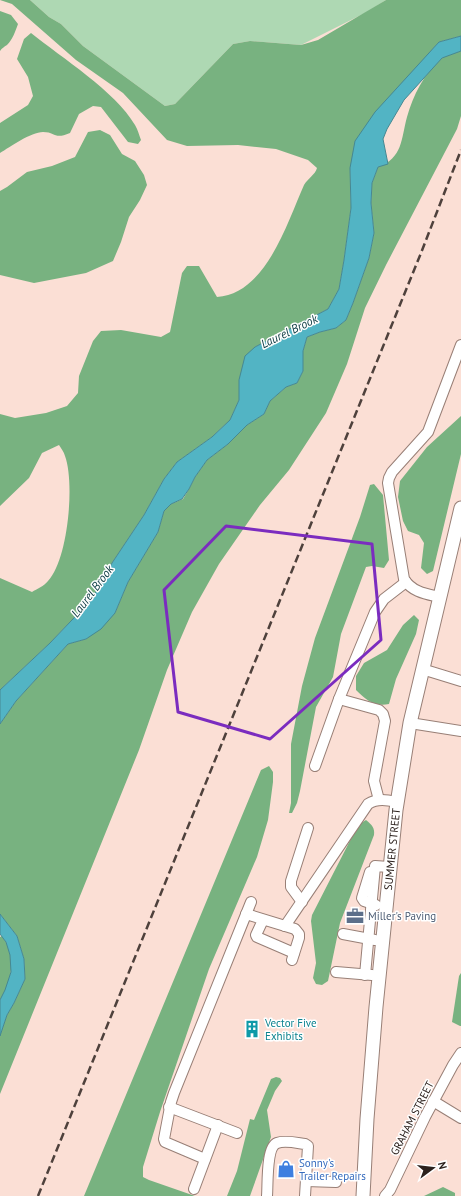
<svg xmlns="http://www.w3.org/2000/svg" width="461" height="1196" font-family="'PT Sans',sans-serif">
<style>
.green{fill:#aed8b3}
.forest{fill:#78b280}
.water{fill:#52b4c4;stroke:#468892}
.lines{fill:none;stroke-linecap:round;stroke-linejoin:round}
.minor-casing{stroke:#987f76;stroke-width:12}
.major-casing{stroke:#987f76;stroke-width:15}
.minor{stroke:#fff;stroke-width:10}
.major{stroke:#fff;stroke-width:13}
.rail{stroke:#4e413c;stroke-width:2.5;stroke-dasharray:8 4;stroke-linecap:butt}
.marked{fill:none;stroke:#7b2cbf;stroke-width:3;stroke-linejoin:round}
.labels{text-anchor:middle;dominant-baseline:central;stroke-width:3;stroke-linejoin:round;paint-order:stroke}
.street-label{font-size:11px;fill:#2b211d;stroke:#fff}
.service-label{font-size:11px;fill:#4e5e75;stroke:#fff;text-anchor:start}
.culture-label{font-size:11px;fill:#0d838f;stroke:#fff;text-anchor:start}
.shop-label{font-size:11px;fill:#366cbe;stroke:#fff;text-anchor:start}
.water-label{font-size:12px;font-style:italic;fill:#144148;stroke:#fff}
</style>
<rect width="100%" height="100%" fill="#fbdfd5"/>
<path class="green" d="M 30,0 L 386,0 L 365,13 L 301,45 L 250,41 L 233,44 L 175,104 L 165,106 L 83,46 L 61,24 L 49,17 Z"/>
<g class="forest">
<path d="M 0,0 L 30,0 L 49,17 L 61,24 L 83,46 L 165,106 L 175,104 L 233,44 L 250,41 L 301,45 L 318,40 L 386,0 L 461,0 L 461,36 L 439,42 L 420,64 L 350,168 L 351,208 L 344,260 L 339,289 L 328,309 L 255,347 L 239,380 L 239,400 L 230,420 L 212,437 L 177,462 L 164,479 L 144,515 L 112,563 L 92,599 L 50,643 L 0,690 L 0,578 L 32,592 C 37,589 44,586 48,581 C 68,560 75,483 65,456 C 64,452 61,448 59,445 L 42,453 L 29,478 L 0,506 L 0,414 L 15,418 L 46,413 L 67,406 L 78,393 L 79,376 L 93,341 L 101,331 L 121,330 L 161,337 L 170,332 L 182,273 L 187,266 L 199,266 L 217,297 C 266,294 287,223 304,185 C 308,178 315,175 317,168 L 308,160 L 276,149 L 238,145 L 187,146 L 167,140 L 123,93 L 76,60 L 12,4 Z"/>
<path d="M 0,11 L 11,15 L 18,24 C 15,32 13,39 7,45 C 4,47 2,48 0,51 Z"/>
<path d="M 31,33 C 62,58 115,91 135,125 C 138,130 139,135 141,140 L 138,144 L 128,142 L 101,107 L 93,106 L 79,114 L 70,133 C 54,140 56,132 43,132 C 31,132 10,147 0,153 L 0,123 L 28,105 L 33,96 L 28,77 L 17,59 L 24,39 Z"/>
<path d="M 461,51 L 461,116 L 457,129 L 386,265 L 365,308 L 347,364 L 326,413 L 289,470 L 260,505 L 219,564 L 192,612 L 167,670 L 139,750 L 0,1094 L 0,1034 L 7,1015 L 14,1003 L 25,979 L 24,959 L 17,936 L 0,914 L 0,724 L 16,701 L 68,644 L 86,639 L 115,613 L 128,582 L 158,532 L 164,511 L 171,504 L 183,499 L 189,489 L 195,477 L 207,460 L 228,444 L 247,425 L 264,414 L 270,401 L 286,387 L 297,383 L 303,371 L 303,351 L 307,337 L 320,332 L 336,328 L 346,320 L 353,303 L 369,258 L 374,233 L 371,203 L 372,183 L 378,167 C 403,158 401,139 407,117 C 413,96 424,73 441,59 C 446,55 455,53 461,51 Z"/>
<path d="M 100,130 L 110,135 L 122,154 L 135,161 L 144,175 L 147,185 L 140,200 L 129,217 L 121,242 L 113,261 L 86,273 L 34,283 L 0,275 L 0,191 L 7,187 L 27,172 L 52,166 L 75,157 L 88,132 Z"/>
<path d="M 461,416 L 461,454 L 433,571 L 427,574 L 421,568 L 424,543 L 419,535 L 408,531 L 403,521 L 398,497 L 400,481 L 427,447 Z"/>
<path d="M 374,484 L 383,495 L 389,560 L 384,568 L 372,566 L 366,567 L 341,634 L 333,677 L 316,707 L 300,791 L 297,803 L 292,813 L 289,813 L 291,803 L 291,744 L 302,686 L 315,638 L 360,517 L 370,485 Z"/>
<path d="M 414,615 L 419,620 L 416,634 L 396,679 L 389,704 C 374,707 366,700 356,690 L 356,676 L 364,663 L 387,650 L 403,625 Z"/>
<path d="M 269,766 L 273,772 L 273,782 L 268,820 L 257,857 L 209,969 L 160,1112 L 143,1167 L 143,1177 L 149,1180 L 195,1196 L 84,1196 L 261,770 Z"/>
<path d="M 366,820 C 372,825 375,828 374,835 L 340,923 L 328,981 L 322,985 L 316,984 L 313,978 L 316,963 L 311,921 L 312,915 L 358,825 Z"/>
<path d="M 2,936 C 16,954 13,982 0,1000 L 0,937 Z"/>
<path d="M 461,973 L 461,1026 L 460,1026 L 452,1022 L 459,976 Z"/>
<path d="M 276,1077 L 280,1078 L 282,1081 L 275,1091 L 267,1110 L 271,1137 L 250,1196 L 227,1196 L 237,1171 L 250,1119 L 254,1120 L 271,1079 Z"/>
<path d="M 443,1187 L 455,1193 L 455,1196 L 424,1196 Z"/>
</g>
<g class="water">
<path d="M 461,36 L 461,51 L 442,58 L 404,100 L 387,129 L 383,139 L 388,164 L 378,167 L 372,183 L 371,203 L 374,233 L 369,258 L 353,303 L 346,320 L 336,328 L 320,332 L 307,337 L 303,351 L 303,371 L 297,383 L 286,387 L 270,401 L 264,414 L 247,425 L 228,444 L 207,460 L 195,477 L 189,489 L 182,499 L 171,504 L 164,511 L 158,532 L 128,582 L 115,613 L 101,629 L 86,639 L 68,644 L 16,701 L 0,724 L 0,690 L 50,643 L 92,599 L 112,563 L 144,515 L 164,479 L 177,462 L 212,437 L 230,420 L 239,400 L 239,380 L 245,356 L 255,347 L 328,309 L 339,289 L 344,260 L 351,208 L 350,168 L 355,141 L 375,112 L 439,42 Z"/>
<path d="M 0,914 L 17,936 L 24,959 L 25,979 L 14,1003 L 7,1015 L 0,1036 L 0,1000 L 5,990 L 11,972 L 10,955 L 6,942 L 0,934 Z"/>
</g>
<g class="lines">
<g class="minor-casing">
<g id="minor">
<path d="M 439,597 C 426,594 412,592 404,579 L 388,483 L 389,478 L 392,472 L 428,432 L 461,345"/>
<path d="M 422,669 L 461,681"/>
<path d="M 339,699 L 379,710 L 383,714 L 385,721 L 374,781 L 379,800"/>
<path d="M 410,723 L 461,731"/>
<path d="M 315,766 L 339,699 L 375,612 L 384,599 L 406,582"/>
<path d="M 370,872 L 362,898 L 364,901 L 376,905"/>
<path d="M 302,902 L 291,887 L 291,881 L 308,828"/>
<path d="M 246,914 L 295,929 L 299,934 L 299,938 L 292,960"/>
<path d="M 263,920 L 256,935 L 257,937 L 294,953"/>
<path d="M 285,926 L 368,804 C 377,798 387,800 397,802"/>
<path d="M 343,934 L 375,940"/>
<path d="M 336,972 L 372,975"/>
<path d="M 365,975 L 375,866 L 389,867"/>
<path d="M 433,1101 L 461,1118"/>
<path d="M 169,1107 L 237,1133"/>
<path d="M 205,1159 L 165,1142 L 164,1139 L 171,1102 L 174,1093 L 251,902"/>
<path d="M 306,1181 L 336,1182"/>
<path d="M 194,1189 L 218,1125"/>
<path d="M 267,1196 C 268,1185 266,1147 277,1143 C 285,1140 297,1143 305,1144 L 308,1146 L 305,1196"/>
<path d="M 385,1196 L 390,1190 L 425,1117 L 453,1065 L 461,1053"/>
</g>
</g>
<g class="major-casing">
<g id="major">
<path id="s1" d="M 363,1196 L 367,1119 L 376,1007 L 396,810 L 410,723 L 461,508"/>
</g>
</g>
<use href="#minor" class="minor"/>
<use href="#major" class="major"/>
<path class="rail" d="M 38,1196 L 421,253 L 461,150"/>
</g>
<path class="marked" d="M 226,526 L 372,544 L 381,640 L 270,739 L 178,712 L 164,590 Z"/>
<defs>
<g id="office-bare" transform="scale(1.38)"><path d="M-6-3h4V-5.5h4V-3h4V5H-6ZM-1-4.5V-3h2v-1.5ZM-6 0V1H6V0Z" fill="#5c6f8a" stroke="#fff" stroke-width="2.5" paint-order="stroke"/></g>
<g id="building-bare" transform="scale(1.38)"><path d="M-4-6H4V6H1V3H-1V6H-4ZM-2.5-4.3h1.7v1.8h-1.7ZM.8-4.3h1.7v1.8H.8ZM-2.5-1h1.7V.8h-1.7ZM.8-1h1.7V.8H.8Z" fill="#0f9aa8" stroke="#fff" stroke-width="2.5" paint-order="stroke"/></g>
<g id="shop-bare" transform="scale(1.38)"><path d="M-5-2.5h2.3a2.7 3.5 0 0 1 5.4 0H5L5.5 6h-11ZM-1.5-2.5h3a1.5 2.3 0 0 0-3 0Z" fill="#3f7fe0" stroke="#fff" stroke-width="2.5" paint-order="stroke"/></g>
</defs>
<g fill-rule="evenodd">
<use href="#office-bare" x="355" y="916"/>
<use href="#building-bare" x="252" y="1029"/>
<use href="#shop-bare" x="286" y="1169"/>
</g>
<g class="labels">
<g class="street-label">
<text stroke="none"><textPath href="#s1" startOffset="348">SUMMER STREET</textPath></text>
<text transform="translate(412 1118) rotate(-63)">GRAHAM STREET</text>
</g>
<g class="service-label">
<text x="368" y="916">Miller's Paving</text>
</g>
<g class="culture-label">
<text x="265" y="1023">Vector Five<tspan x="265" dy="13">Exhibits</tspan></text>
</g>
<g class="shop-label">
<text x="299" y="1163">Sonny's<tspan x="299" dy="13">Trailer Repairs</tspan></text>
</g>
<g class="water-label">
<text transform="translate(289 331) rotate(-26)">Laurel Brook</text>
<text transform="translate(92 591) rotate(-53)">Laurel Brook</text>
</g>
</g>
<g transform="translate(433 1168) rotate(75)" stroke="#ffffff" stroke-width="3" paint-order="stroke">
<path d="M0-3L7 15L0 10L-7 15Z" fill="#2b211d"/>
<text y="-6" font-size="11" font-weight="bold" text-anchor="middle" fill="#2b211d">N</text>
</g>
</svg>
